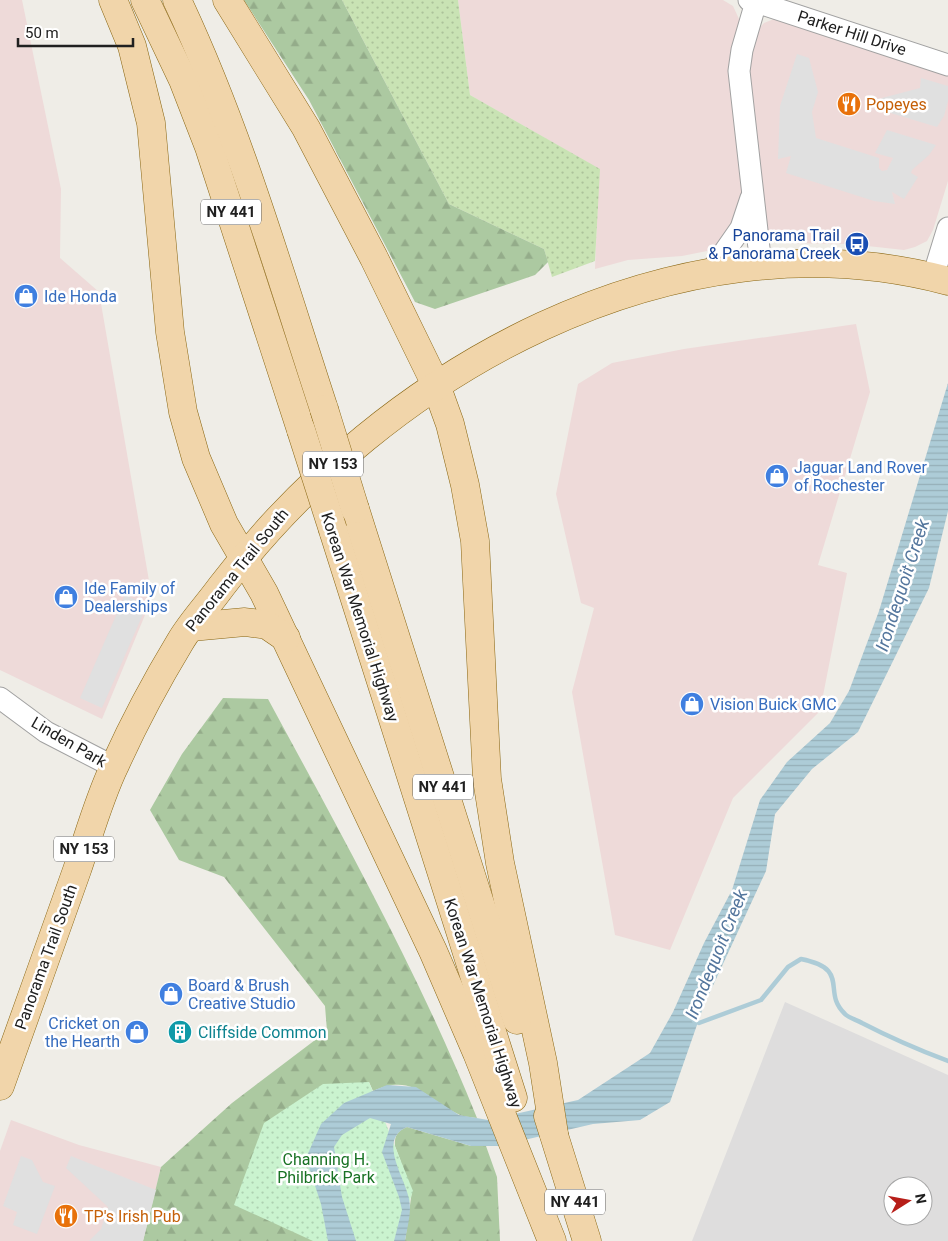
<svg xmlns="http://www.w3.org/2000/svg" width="948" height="1241" font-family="Roboto,sans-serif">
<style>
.residential{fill:#dedddd;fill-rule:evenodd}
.commercial{fill:#eedad9}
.grass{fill:url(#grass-dots)}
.forest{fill:url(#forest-firs)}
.park{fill:url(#park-dots)}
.parking{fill:#e0e0e0}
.water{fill:url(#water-rules)}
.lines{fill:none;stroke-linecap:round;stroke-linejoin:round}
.stream{stroke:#adccd7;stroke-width:4.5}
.minor-casing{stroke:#a1a1a1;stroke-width:23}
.major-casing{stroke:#896612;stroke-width:29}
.minor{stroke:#fff;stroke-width:21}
.major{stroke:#f1d5aa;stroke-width:28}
.major-bridge-casing{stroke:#896612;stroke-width:29;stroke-linecap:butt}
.major-bridge{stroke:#f1d5aa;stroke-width:28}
.labels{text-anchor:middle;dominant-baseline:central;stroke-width:5;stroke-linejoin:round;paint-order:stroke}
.shield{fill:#fff;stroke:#636363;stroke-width:1}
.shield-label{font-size:15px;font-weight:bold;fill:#202020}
.street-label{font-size:16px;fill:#202020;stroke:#fff}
.food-label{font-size:16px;fill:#c56008;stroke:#fff;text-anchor:start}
.transit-label{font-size:16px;fill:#164399;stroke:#fff;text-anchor:end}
.shop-label{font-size:16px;fill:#366cbe;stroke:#fff;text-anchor:start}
.culture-label{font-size:16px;fill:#0d838f;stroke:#fff;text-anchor:start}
.park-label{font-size:16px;fill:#197224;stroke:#fff}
.water-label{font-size:18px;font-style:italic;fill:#54769d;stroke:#fff}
</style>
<defs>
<pattern id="grass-dots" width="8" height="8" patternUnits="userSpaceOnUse" patternTransform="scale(1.25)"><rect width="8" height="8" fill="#c9e3b4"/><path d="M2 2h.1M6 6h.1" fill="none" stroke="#acc29a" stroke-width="1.8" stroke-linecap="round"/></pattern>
<pattern id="forest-firs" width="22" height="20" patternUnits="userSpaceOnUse" patternTransform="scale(1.25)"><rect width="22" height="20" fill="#acc9a1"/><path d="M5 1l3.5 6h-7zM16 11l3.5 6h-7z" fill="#94ac8a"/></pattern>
<pattern id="park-dots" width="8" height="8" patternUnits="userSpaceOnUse" patternTransform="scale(1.25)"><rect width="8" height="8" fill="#caf3cf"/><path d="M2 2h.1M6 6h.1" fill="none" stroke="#add0b1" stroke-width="1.8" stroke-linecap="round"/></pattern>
<pattern id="water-rules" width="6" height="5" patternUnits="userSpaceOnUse" patternTransform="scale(1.25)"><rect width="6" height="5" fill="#adccd7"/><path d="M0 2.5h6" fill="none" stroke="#95afb8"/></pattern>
</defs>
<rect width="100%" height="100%" fill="#efede7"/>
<path class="residential" d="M 785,1002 L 948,1075 L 948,1241 L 692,1241 ZM 893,1186 L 923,1186 L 923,1216 L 893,1216 Z"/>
<g class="commercial">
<path d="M 0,0 L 22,0 L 61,189 L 60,258 L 99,292 L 152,598 L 102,719 L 0,670 Z"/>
<path d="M 458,0 L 723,0 L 733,6 L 739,19 L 743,212 L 719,246 L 707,251 L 682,256 L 628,260 L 595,269 L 599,169 L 470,95 Z"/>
<path d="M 774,19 L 784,19 L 948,74 L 948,181 L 933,230 L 927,241 L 915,247 L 904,250 L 849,244 L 777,243 L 764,233 L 757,138 L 749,88 L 749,65 L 756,32 L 764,23 Z"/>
<path d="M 856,324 L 870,392 L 818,565 L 847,573 L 820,711 L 733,798 L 670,950 L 615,935 L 572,692 L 594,608 L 581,603 L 556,494 L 578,384 L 612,363 L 684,349 Z"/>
<path d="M 11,1120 L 79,1145 L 161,1167 L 143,1241 L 0,1241 L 0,1151 Z"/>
</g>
<path class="grass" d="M 342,0 L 458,0 L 470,95 L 600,169 L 595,261 L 552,277 L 544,249 L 449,204 Z"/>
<g class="forest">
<path d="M 244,0 L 342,0 L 449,204 L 544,249 L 548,262 L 535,275 L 435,309 L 415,302 L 309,100 Z"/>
<path d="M 223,698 L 268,699 C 342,836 419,973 477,1118 C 471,1117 463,1117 458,1114 C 425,1098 413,1073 373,1091 L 369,1082 L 313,1241 L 143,1241 L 161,1167 L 232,1103 L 327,1031 L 325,1006 L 224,877 L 179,860 L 150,810 L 182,754 Z"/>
<path d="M 407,1127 L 471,1146 L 486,1146 L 497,1177 L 500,1241 L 405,1241 L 412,1191 L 395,1146 C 394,1135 398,1131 407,1127 Z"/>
</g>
<path class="park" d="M 369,1082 L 413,1191 L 396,1241 L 313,1241 L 234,1205 L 264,1123 L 323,1084 Z"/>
<g class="parking">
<path d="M 797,54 L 809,58 L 818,92 L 812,112 L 816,138 L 879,158 L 879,168 L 882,171 L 887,170 L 893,158 L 875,153 L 887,130 L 936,145 L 929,155 L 912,170 L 911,173 L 918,177 L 904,199 L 892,192 L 895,204 L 874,201 L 786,173 L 791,156 L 778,159 L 780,106 Z"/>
<path d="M 921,78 L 948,86 L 948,101 L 944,116 L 937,127 L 874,108 L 877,100 L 880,101 L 882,98 L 920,88 Z"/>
<path d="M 125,595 L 147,605 L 102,708 L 80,698 Z"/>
<path d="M 21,1156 L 32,1160 L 43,1182 L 55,1186 L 37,1234 L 13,1225 L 17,1212 L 3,1206 Z"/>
<path d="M 71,1156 L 156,1190 L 143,1241 L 89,1241 L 101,1229 L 108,1207 L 66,1168 Z"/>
</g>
<path class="water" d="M 948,383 L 948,511 L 929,588 L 858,732 L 812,769 L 775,814 L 766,871 L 704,1005 L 670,1102 L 640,1120 L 593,1124 L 498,1146 L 471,1146 L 407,1127 C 377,1140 405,1177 409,1199 C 412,1212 407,1228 405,1241 L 394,1241 L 402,1210 L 399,1197 L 382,1152 L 391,1124 L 370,1118 L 342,1135 L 334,1147 L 342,1197 L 356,1241 L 328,1241 L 321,1204 L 306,1158 L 321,1124 L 344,1103 L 387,1085 L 416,1087 L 459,1115 L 488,1120 L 578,1100 L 650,1053 L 673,1012 L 704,943 L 732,890 L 760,800 L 787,762 L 830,723 L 849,691 L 879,611 Z"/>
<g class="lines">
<path class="stream" d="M 694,1021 L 699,1023 L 761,1000 L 788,967 L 801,959 C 852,969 821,992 845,1014 C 849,1018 857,1020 862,1023 C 889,1037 919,1050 948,1061"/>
<g class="minor-casing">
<g id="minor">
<path d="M 749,0 L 756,2 L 742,50 L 739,71 L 761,266"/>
<path d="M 756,2 L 948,65"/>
<path d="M 709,274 L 741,228 L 751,198"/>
<path d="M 933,277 L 948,228"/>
<path d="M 0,698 L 46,732 L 114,767"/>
</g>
</g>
<g class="major-casing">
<g id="major">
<path d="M 113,0 L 132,46 L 151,123 L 170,332 L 183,412 L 196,458 L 224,524 L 264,593 L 433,951 L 477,1053 L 552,1241"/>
<path d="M 145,0 L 183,80 L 209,147 L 301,430"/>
<path d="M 177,0 C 239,131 279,272 324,409"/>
<path d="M 227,0 L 306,128 L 374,258 L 436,385 L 450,424 L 465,485 L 475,541 L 487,779 L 500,863 L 543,1063 L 554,1134"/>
<path d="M 355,509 L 517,1020"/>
<path d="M 333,530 L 513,1098"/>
<path d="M 191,627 L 245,622 L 267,625 L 286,638"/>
<path d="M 0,1086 C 26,1014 51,942 77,870 C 89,835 99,798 115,765 C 133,725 157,680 180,642 C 191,623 208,605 221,587 C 384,372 674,208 948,281"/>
<path d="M 548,1116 L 587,1241"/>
</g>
</g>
<use href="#minor" class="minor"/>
<use href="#major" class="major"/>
<g class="major-bridge-casing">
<g id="major-bridge">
<path d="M 324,409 L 355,509"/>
<path d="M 301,430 L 333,530"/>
</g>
</g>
<use href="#major-bridge" class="major-bridge"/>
</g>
<defs>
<g id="restaurant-disc" transform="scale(1.25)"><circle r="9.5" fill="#e8710a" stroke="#fff"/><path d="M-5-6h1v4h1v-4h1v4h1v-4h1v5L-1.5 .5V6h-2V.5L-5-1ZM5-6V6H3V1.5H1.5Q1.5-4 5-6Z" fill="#fff"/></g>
<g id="bus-disc" transform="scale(1.25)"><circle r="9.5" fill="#1a4fb4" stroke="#fff"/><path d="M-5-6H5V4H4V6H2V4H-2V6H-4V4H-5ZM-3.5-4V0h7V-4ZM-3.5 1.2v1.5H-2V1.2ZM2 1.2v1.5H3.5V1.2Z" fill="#fff"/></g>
<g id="shop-disc" transform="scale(1.25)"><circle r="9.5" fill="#3f7fe0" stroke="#fff"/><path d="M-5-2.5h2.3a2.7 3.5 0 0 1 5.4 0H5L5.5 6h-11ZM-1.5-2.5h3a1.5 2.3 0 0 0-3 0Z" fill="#fff"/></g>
<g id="building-disc" transform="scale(1.25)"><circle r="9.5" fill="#0f9aa8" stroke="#fff"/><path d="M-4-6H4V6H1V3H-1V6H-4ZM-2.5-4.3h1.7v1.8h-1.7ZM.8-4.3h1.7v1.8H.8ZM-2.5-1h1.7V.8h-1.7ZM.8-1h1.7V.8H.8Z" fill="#fff"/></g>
</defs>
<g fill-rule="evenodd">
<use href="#restaurant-disc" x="849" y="104"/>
<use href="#bus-disc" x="857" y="244"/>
<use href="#shop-disc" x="26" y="296"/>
<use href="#shop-disc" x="777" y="476"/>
<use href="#shop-disc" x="66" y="597"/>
<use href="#shop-disc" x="692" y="704"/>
<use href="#shop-disc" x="171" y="994"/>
<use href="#shop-disc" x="137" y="1032"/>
<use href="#building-disc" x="180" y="1032"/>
<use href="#restaurant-disc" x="66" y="1216"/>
</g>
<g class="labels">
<g class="shield">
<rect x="201" y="199.5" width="60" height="25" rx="4"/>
<rect x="303" y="451.5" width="60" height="25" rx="4"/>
<rect x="413" y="774.5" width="60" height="25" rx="4"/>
<rect x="54" y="836.5" width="60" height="25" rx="4"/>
<rect x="545" y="1189.5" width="60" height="25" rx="4"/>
</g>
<g class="shield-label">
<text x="231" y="212">NY 441</text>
<text x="333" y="464">NY 153</text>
<text x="443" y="787">NY 441</text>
<text x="84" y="849">NY 153</text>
<text x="575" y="1202">NY 441</text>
</g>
<g class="street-label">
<text transform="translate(852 33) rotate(18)">Parker Hill Drive</text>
<text transform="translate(237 570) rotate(-51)">Panorama Trail South</text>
<text transform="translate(360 617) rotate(72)">Korean War Memorial Highway</text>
<text transform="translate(69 742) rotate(30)">Linden Park</text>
<text transform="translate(46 957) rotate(-70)">Panorama Trail South</text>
<text transform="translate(483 1003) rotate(72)">Korean War Memorial Highway</text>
</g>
<g class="food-label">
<text x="866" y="104">Popeyes</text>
<text x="84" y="1216">TP's Irish Pub</text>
</g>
<g class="transit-label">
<text x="840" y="235">Panorama Trail<tspan x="840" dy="18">&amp; Panorama Creek</tspan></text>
</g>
<g class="shop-label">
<text x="44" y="296">Ide Honda</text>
<text x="794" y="467">Jaguar Land Rover<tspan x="794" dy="18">of Rochester</tspan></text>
<text x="84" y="588">Ide Family of<tspan x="84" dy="18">Dealerships</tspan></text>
<text x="710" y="704">Vision Buick GMC</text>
<text x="188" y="985">Board &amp; Brush<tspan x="188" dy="18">Creative Studio</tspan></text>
<text x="120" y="1023" text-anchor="end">Cricket on<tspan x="120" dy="18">the Hearth</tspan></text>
</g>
<g class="culture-label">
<text x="198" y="1032">Cliffside Common</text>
</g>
<g class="park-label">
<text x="326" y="1159">Channing H.<tspan x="326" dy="18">Philbrick Park</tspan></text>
</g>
<g class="water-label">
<text transform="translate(902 585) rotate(-72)">Irondequoit Creek</text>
<text transform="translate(716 954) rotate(-68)">Irondequoit Creek</text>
</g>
</g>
<g transform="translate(908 1201) rotate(79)"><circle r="24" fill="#ffffff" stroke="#a6a6a6"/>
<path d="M0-4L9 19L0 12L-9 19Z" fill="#b71e19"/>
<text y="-8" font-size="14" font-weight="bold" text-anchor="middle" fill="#202020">N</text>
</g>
<path d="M18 38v8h115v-8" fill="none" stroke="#202020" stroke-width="2.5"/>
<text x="25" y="38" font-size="15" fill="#202020" stroke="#ffffff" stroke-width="4" paint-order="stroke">50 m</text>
</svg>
